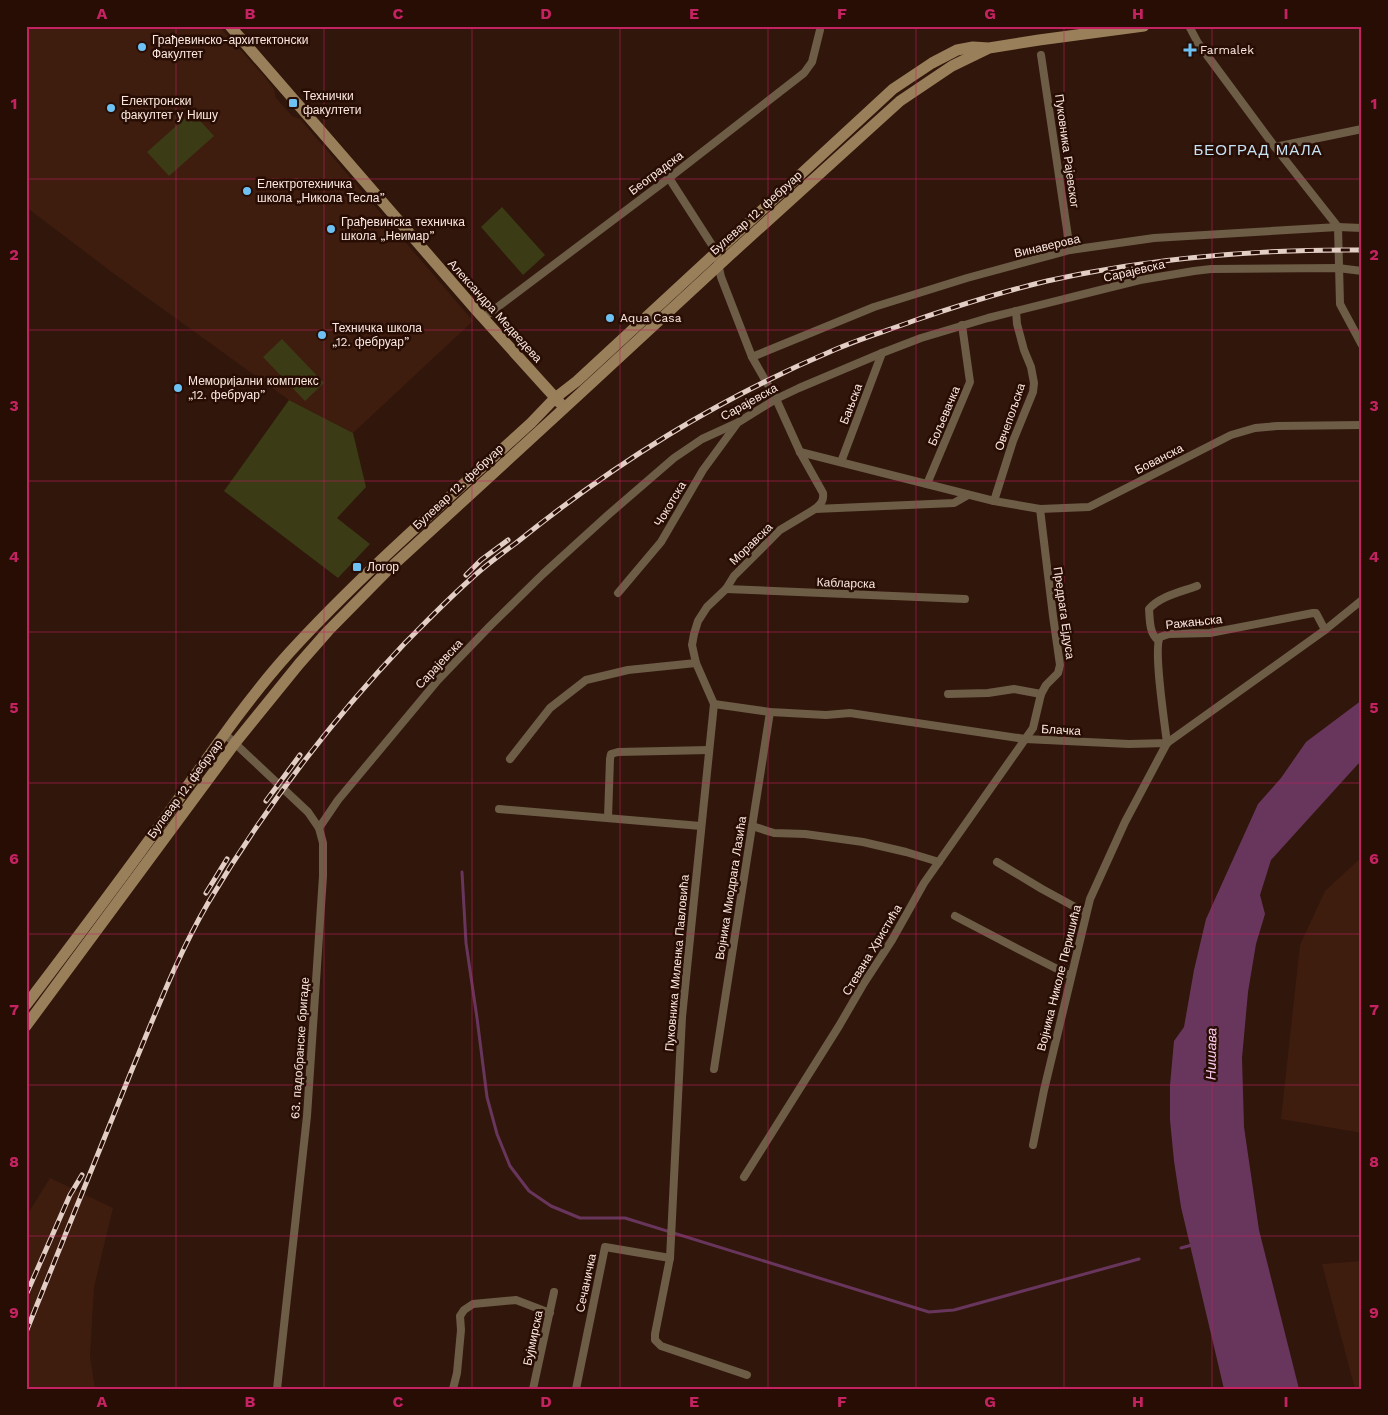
<svg xmlns="http://www.w3.org/2000/svg" width="1388" height="1415" font-family="'Work Sans',sans-serif">
<style>
.built{fill:#3f1d0e}
.green{fill:#3b3b15}
.water{fill:#68365d}
.lines{fill:none;stroke-linecap:round;stroke-linejoin:round}
.stream{stroke:#68365d;stroke-width:3}
.minor{stroke:#6d5c46;stroke-width:8}
.secondary{stroke:#9a7f5b;stroke-width:11}
.rail-casing{stroke:#e3cec6;stroke-width:5}
.rail{stroke:#270d04;stroke-width:3;stroke-dasharray:9;stroke-linecap:butt}
.grid{fill:none;stroke:#c52262;stroke-width:1;stroke-opacity:0.55}
.poi-dot{fill:#6ec2f3;stroke:#270d04;stroke-width:2}
.labels{text-anchor:middle;dominant-baseline:central;stroke-width:5;stroke-linejoin:round;paint-order:stroke}
.poi-label{font-size:12px;fill:#fce8e0;stroke:#270d04;text-anchor:start}
.street-label{font-size:12px;fill:#fce8e0;stroke:#270d04}
.water-label{font-size:14px;font-style:italic;fill:#fac9ed;stroke:#270d04}
.quarter-label{font-size:15px;letter-spacing:1px;fill:#c6e2f5;stroke:#270d04}
.neatline{fill:none;stroke:#c52262;stroke-width:2}
.grid-label{font-size:16px;text-anchor:middle;font-weight:bold;fill:#c52262}
</style>
<rect width="100%" height="100%" fill="#31160b"/>
<g class="built">
<path d="M 26,26 L 219,26 L 263,75 L 274,89 L 276,98 L 292,116 L 300,119 L 473,321 L 353,433 L 289,400 L 113,273 L 26,207 Z"/>
<path d="M 1362,857 L 1362,1133 L 1281,1119 L 1300,945 L 1325,891 Z"/>
<path d="M 50,1178 L 113,1208 L 94,1287 L 90,1356 L 95,1389 L 26,1389 L 26,1217 Z"/>
<path d="M 1362,1261 L 1362,1389 L 1355,1389 L 1322,1264 Z"/>
</g>
<g class="green">
<path d="M 192,112 L 214,136 L 169,176 L 147,152 Z"/>
<path d="M 502,207 L 545,255 L 523,275 L 481,227 Z"/>
<path d="M 282,339 L 324,383 L 305,401 L 263,357 Z"/>
<path d="M 289,400 L 353,433 L 366,487 L 337,518 L 370,544 L 338,578 L 224,491 Z"/>
</g>
<path class="water" d="M 1362,700 L 1362,762 L 1358,764 L 1271,860 L 1260,895 L 1265,914 L 1256,944 L 1248,992 L 1242,1058 L 1244,1127 L 1259,1230 L 1299,1389 L 1224,1389 L 1181,1207 L 1174,1161 L 1170,1120 L 1170,1085 L 1174,1041 L 1184,1027 L 1194,970 L 1206,919 L 1258,804 L 1281,778 L 1306,742 Z"/>
<g class="lines">
<g class="stream">
<path d="M 462,872 L 466,943 L 477,1018 L 487,1097 L 497,1134 L 510,1166 L 529,1191 L 551,1206 L 580,1218 L 625,1218 L 929,1312 L 954,1310 L 1139,1259"/>
<path d="M 1181,1248 L 1192,1245"/>
</g>
<g class="minor">
<path d="M 1189,26 L 1198,43 L 1275,147 L 1338,227 L 1340,304 L 1362,345"/>
<path d="M 1041,55 L 1070,250"/>
<path d="M 1275,147 L 1362,129"/>
<path d="M 669,178 L 712,245 L 716,254 L 721,277 L 752,357 L 776,399 L 800,452 L 823,493 C 824,501 821,504 815,509 L 780,530 L 734,576 L 726,589 L 707,607 L 698,621 L 694,634 L 692,645 L 696,663 L 714,704"/>
<path d="M 483,318 L 669,178 L 804,73 L 812,62 L 820,30"/>
<path d="M 752,357 L 874,307 L 967,278 L 1070,250 L 1154,238 L 1338,227 L 1362,228"/>
<path d="M 800,452 L 994,501 L 1040,509 L 1089,507 L 1231,435 L 1255,428 L 1277,426 L 1362,425"/>
<path d="M 841,462 L 882,353"/>
<path d="M 927,484 L 970,382 L 962,325"/>
<path d="M 994,501 L 1013,441 L 1033,392 L 1034,383 L 1031,367 L 1024,350 L 1017,324 L 1016,311"/>
<path d="M 815,509 L 954,503 L 968,495"/>
<path d="M 726,589 L 965,599"/>
<path d="M 618,593 L 661,542 L 703,470 L 736,425"/>
<path d="M 1158,640 C 1149,633 1150,620 1149,609 C 1160,596 1181,592 1197,586"/>
<path d="M 948,694 L 988,693 L 1014,689 L 1041,694"/>
<path d="M 714,704 L 682,1017 L 670,1258 L 655,1334 L 655,1340 L 661,1346 L 747,1375"/>
<path d="M 714,704 L 770,712 L 826,715 L 850,713 L 1025,739 L 1129,744 L 1167,743 L 1325,630 L 1362,600"/>
<path d="M 225,734 L 308,812 L 319,828 L 323,843 L 323,876 L 307,1116 L 277,1389"/>
<path d="M 1167,743 C 1165,726 1153,648 1160,637 L 1169,634 L 1210,633 L 1313,613 L 1316,613 L 1325,630"/>
<path d="M 510,759 L 550,708 L 586,680 L 628,670 L 696,663"/>
<path d="M 499,809 L 701,826"/>
<path d="M 608,818 L 610,759 L 611,754 L 618,752 L 709,750"/>
<path d="M 752,826 L 774,833 L 805,834 L 863,842 L 906,852 L 939,862"/>
<path d="M 319,828 L 338,800 L 438,680 L 490,626 L 543,574 L 608,515 L 674,458 L 702,439 L 737,423 L 776,399 L 799,388 L 882,353 L 921,338 L 988,318 L 1140,280 L 1194,271 L 1211,269 L 1338,268 L 1362,271"/>
<path d="M 997,862 L 1042,889 L 1086,913"/>
<path d="M 955,916 L 1018,949 L 1071,976"/>
<path d="M 714,1069 L 770,712"/>
<path d="M 1033,1145 L 1044,1090 L 1090,899 L 1125,822 L 1167,743"/>
<path d="M 744,1177 L 839,1026 L 864,983 L 892,940 L 924,883 L 1033,728 L 1041,694 L 1046,685 L 1058,673 L 1060,665 L 1053,616 L 1040,509"/>
<path d="M 453,1389 L 457,1373 L 461,1330 L 460,1316 L 464,1310 L 473,1304 L 516,1300 L 550,1313"/>
<path d="M 533,1389 L 554,1292"/>
<path d="M 576,1389 L 605,1247 L 670,1258"/>
</g>
<g class="secondary">
<path d="M 230,26 L 476,310 L 560,403"/>
<path d="M 26,1005 C 73,943 120,881 165,818 C 205,762 243,704 289,653 C 364,571 449,498 531,423 L 555,398 L 577,381 L 893,89 L 932,63 L 957,50 L 973,47 L 989,48 L 1039,40 L 1144,26"/>
<path d="M 26,1026 L 235,743 L 299,664 L 328,631 L 389,569 L 584,390 L 730,255 L 900,101 L 952,66 L 987,49"/>
</g>
<g class="rail-casing">
<g id="rail">
<path d="M 466,575 L 481,560 L 508,540"/>
<path d="M 266,801 L 300,755"/>
<path d="M 206,893 L 227,859"/>
<path d="M 26,1295 L 70,1195 L 82,1175"/>
<path d="M 26,1332 C 61,1245 96,1159 131,1072 C 155,1015 177,956 208,903 C 264,809 330,722 405,643 C 427,621 449,598 472,578 C 486,565 501,554 516,543 C 615,463 716,400 834,350 C 859,339 886,331 913,321 C 957,306 1001,292 1047,281 C 1150,258 1256,249 1362,250"/>
</g>
</g>
<use href="#rail" class="rail"/>
</g>
<path class="grid" d="M 176,26 L 176,1389M 324,26 L 324,1389M 472,26 L 472,1389M 620,26 L 620,1389M 768,26 L 768,1389M 916,26 L 916,1389M 1064,26 L 1064,1389M 1212,26 L 1212,1389M 26,179 L 1362,179M 26,330 L 1362,330M 26,481 L 1362,481M 26,632 L 1362,632M 26,783 L 1362,783M 26,934 L 1362,934M 26,1085 L 1362,1085M 26,1236 L 1362,1236"/>
<g class="poi-dot">
<circle cx="142" cy="47" r="5"/>
<path d="M1187.5 42.5h5v5h5v5h-5v5h-5v-5h-5v-5h5z"/>
<rect x="288" y="98" width="10" height="10" rx="2.5"/>
<circle cx="111" cy="108" r="5"/>
<circle cx="247" cy="191" r="5"/>
<circle cx="331" cy="229" r="5"/>
<circle cx="610" cy="318" r="5"/>
<circle cx="322" cy="335" r="5"/>
<circle cx="178" cy="388" r="5"/>
<rect x="352" y="562" width="10" height="10" rx="2.5"/>
</g>
<g class="labels">
<g class="poi-label">
<text x="152" y="40">Грађевинско-архитектонски<tspan x="152" dy="14">Факултет</tspan></text>
<text x="1200" y="50">Farmalek</text>
<text x="303" y="96">Технички<tspan x="303" dy="14">факултети</tspan></text>
<text x="121" y="101">Електронски<tspan x="121" dy="14">факултет у Нишу</tspan></text>
<text x="257" y="184">Електротехничка<tspan x="257" dy="14">школа „Никола Тесла”</tspan></text>
<text x="341" y="222">Грађевинска техничка<tspan x="341" dy="14">школа „Неимар”</tspan></text>
<text x="620" y="318">Aqua Casa</text>
<text x="332" y="328">Техничка школа<tspan x="332" dy="14">„12. фебруар”</tspan></text>
<text x="188" y="381">Меморијални комплекс<tspan x="188" dy="14">„12. фебруар”</tspan></text>
<text x="367" y="567">Логор</text>
</g>
<g class="street-label">
<text transform="translate(1067 151) rotate(82)">Пуковника Рајевског</text>
<text transform="translate(656 173) rotate(-37)">Београдска</text>
<text transform="translate(756 213) rotate(-42)">Булевар 12. фебруар</text>
<text transform="translate(1047 246) rotate(-13)">Винаверова</text>
<text transform="translate(1134 271) rotate(-13)">Сарајевска</text>
<text transform="translate(495 311) rotate(48)">Александра Медведева</text>
<text transform="translate(749 402) rotate(-29)">Сарајевска</text>
<text transform="translate(851 404) rotate(-69)">Бањска</text>
<text transform="translate(944 416) rotate(-67)">Бољевачка</text>
<text transform="translate(1010 417) rotate(-71)">Овчепољска</text>
<text transform="translate(1159 459) rotate(-27)">Бованска</text>
<text transform="translate(458 487) rotate(-43)">Булевар 12. фебруар</text>
<text transform="translate(670 504) rotate(-59)">Чокотска</text>
<text transform="translate(751 544) rotate(-44)">Моравска</text>
<text transform="translate(846 583) rotate(2)">Кабларска</text>
<text transform="translate(1064 613) rotate(82)">Предрага Ејдуса</text>
<text transform="translate(1194 622) rotate(-6)">Ражањска</text>
<text transform="translate(439 664) rotate(-47)">Сарајевска</text>
<text transform="translate(1061 730) rotate(3)">Блачка</text>
<text transform="translate(185 789) rotate(-54)">Булевар 12. фебруар</text>
<text transform="translate(731 888) rotate(-81)">Војника Миодрага Лазића</text>
<text transform="translate(872 950) rotate(-59)">Стевана Христића</text>
<text transform="translate(677 963) rotate(-85)">Пуковника Миленка Павловића</text>
<text transform="translate(1059 978) rotate(-76)">Војника Николе Перишића</text>
<text transform="translate(300 1048) rotate(-86)">63. падобранске бригаде</text>
<text transform="translate(586 1283) rotate(-78)">Сечаничка</text>
<text transform="translate(533 1338) rotate(-78)">Бујмирска</text>
</g>
<g class="water-label">
<text transform="translate(1211 1054) rotate(-89)">Нишава</text>
</g>
<g class="quarter-label">
<text x="1258" y="150">БЕОГРАД МАЛА</text>
</g>
</g>
<rect width="1388" height="1415" fill="none" stroke="#270d04" stroke-width="55"/>
<rect x="28" y="28" width="1332" height="1360" class="neatline"/>
<g class="grid-label">
<text x="102" y="19">A</text>
<text x="250" y="19">B</text>
<text x="398" y="19">C</text>
<text x="546" y="19">D</text>
<text x="694" y="19">E</text>
<text x="842" y="19">F</text>
<text x="990" y="19">G</text>
<text x="1138" y="19">H</text>
<text x="1286" y="19">I</text>
<text x="14" y="109">1</text>
<text x="1374" y="109">1</text>
<text x="14" y="260">2</text>
<text x="1374" y="260">2</text>
<text x="14" y="411">3</text>
<text x="1374" y="411">3</text>
<text x="14" y="562">4</text>
<text x="1374" y="562">4</text>
<text x="14" y="713">5</text>
<text x="1374" y="713">5</text>
<text x="14" y="864">6</text>
<text x="1374" y="864">6</text>
<text x="14" y="1015">7</text>
<text x="1374" y="1015">7</text>
<text x="14" y="1167">8</text>
<text x="1374" y="1167">8</text>
<text x="14" y="1318">9</text>
<text x="1374" y="1318">9</text>
<text x="102" y="1407">A</text>
<text x="250" y="1407">B</text>
<text x="398" y="1407">C</text>
<text x="546" y="1407">D</text>
<text x="694" y="1407">E</text>
<text x="842" y="1407">F</text>
<text x="990" y="1407">G</text>
<text x="1138" y="1407">H</text>
<text x="1286" y="1407">I</text>
</g>
</svg>
